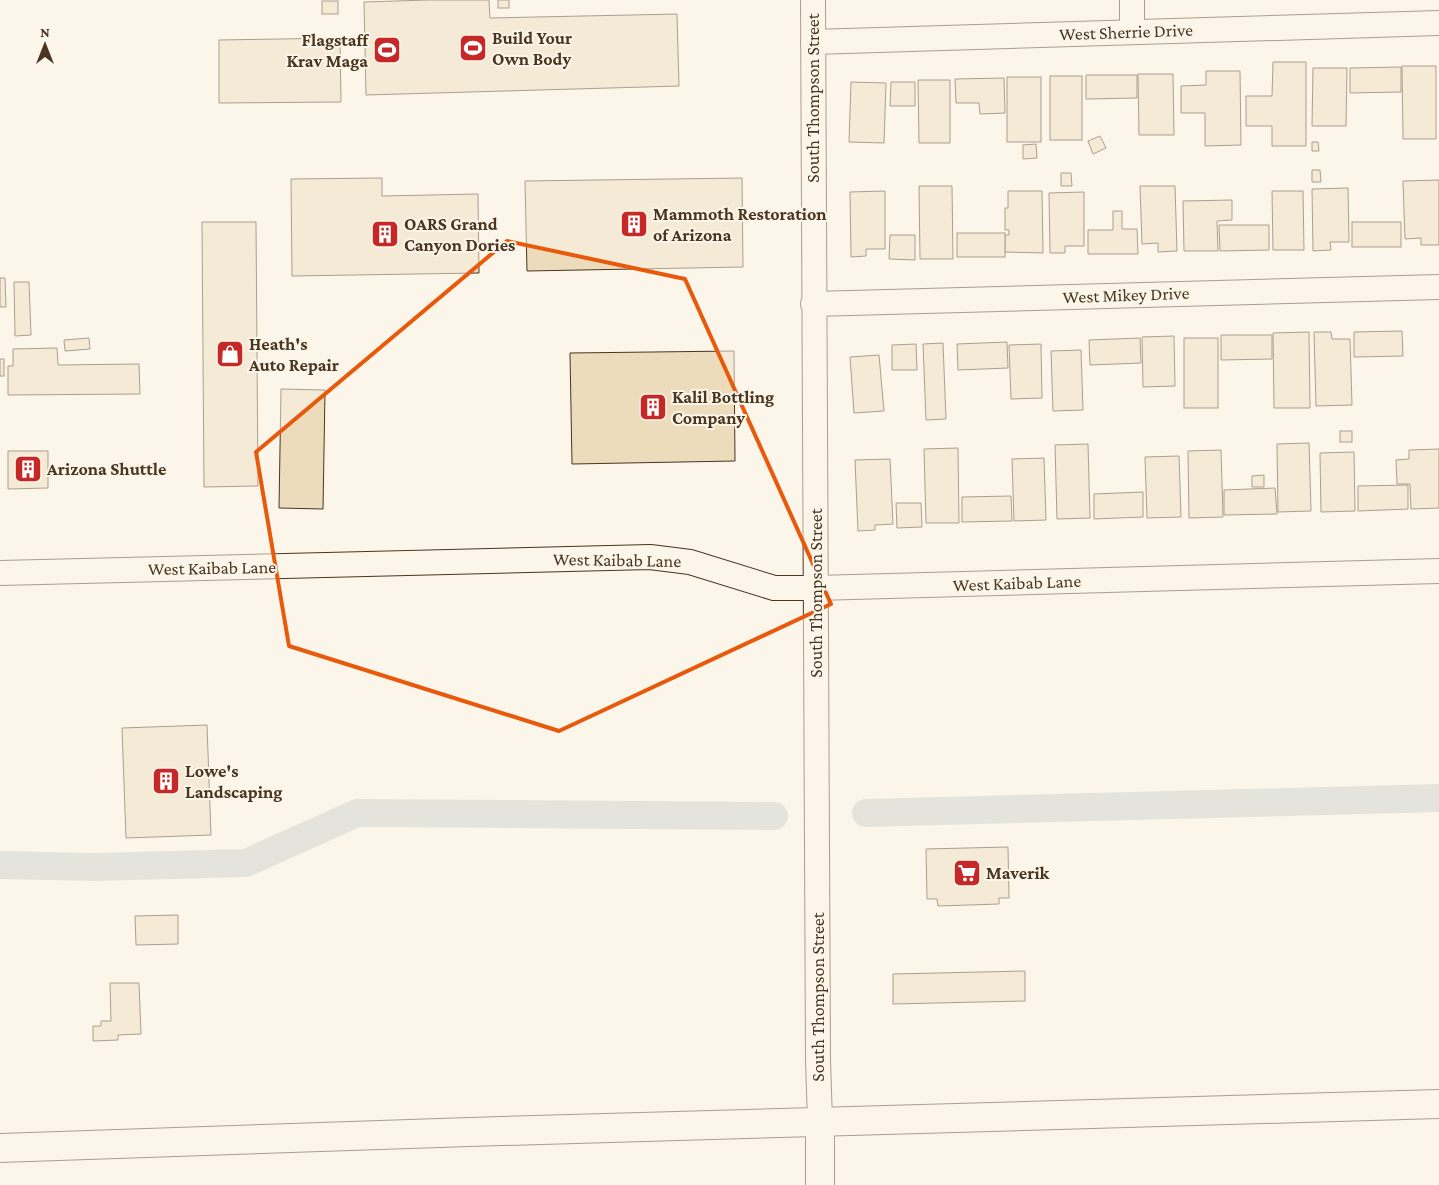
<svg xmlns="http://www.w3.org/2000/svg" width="1439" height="1185" font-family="'Crimson Pro',serif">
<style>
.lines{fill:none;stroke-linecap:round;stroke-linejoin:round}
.canal{stroke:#c9cecd;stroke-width:28}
.building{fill:#ecdcbc;stroke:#4a3520}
.minor-casing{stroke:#4a3520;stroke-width:26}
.tertiary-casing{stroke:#4a3520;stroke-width:30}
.primary-casing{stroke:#4a3520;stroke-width:30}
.minor{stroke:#fbf6e9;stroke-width:24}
.tertiary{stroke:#fbf6e9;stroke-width:28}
.primary{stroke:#fbf6e9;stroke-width:28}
.marked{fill:none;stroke:#e8590c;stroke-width:4;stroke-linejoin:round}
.labels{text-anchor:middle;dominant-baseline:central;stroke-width:4;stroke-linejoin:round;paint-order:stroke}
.street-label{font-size:18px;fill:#4a3520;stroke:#fbf6e9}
.poi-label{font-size:18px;font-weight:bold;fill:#4a3520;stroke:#fbf6e9;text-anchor:start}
</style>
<rect width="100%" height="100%" fill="#fbf6e9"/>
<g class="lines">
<g class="canal">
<path d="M 866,813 L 1439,798"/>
<path d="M 0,865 L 95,867 L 246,863 L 357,813 L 774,816"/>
</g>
</g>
<g class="building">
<path d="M 428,0 L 489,0 L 490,18 L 677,14 L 679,86 L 366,95 L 364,2 Z"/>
<rect x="498" y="0" width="11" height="8"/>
<rect x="322" y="1" width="16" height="13"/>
<path d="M 340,38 L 341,102 L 219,103 L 219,40 Z"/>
<path d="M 1273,62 L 1306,62 L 1306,146 L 1272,146 L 1272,126 L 1246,126 L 1246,96 L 1272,96 Z"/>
<path d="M 1402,66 L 1436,66 L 1436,139 L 1403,139 Z"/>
<path d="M 1401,67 L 1401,92 L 1350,93 L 1350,68 Z"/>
<path d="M 1313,68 L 1347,68 L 1346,126 L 1312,126 Z"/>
<path d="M 1206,71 L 1240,71 L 1241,145 L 1205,146 L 1205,113 L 1181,113 L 1181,86 L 1206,85 Z"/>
<path d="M 1138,74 L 1173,74 L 1174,135 L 1139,135 Z"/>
<path d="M 1086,75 L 1137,75 L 1137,98 L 1086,99 Z"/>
<rect x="1050" y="76" width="32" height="64"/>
<rect x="1007" y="77" width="34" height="65"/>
<path d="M 1004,78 L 1005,113 L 980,114 L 979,103 L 956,103 L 955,79 Z"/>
<path d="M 918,80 L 950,80 L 950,143 L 919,143 Z"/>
<path d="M 851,82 L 886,83 L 884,143 L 849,142 Z"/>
<path d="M 891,82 L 915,82 L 915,106 L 890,106 Z"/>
<path d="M 1100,136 L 1106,148 L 1093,154 L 1088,141 Z"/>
<path d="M 1312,142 L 1318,142 L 1319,151 L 1312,151 Z"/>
<path d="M 1036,144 L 1037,158 L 1023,159 L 1023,145 Z"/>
<path d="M 1312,170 L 1320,170 L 1321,182 L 1312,182 Z"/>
<path d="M 1061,173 L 1071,173 L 1072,186 L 1061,186 Z"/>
<path d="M 382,178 L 382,196 L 478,194 L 479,273 L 292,276 L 291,179 Z"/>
<path d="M 742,178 L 743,267 L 527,271 L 525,181 Z"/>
<path d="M 1439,180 L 1439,245 L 1421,245 L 1421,238 L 1405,239 L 1403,181 Z"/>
<path d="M 919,186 L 952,186 L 953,259 L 920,259 Z"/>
<path d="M 1140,186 L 1175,186 L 1177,251 L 1158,252 L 1158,243 L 1142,244 Z"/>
<path d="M 1348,188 L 1349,242 L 1330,242 L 1331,250 L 1313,251 L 1312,189 Z"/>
<path d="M 885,191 L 885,249 L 866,249 L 866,256 L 851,257 L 850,192 Z"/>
<path d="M 1008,191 L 1042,191 L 1043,253 L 1005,252 L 1005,235 L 1009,235 L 1009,230 L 1005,230 L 1005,208 L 1008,208 Z"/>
<path d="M 1272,191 L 1303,191 L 1304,250 L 1273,250 Z"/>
<path d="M 1084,192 L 1084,246 L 1065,246 L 1065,253 L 1050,253 L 1049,193 Z"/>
<path d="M 1232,200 L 1232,220 L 1217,221 L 1218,251 L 1184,251 L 1183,201 Z"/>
<path d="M 1113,211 L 1122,211 L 1122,229 L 1137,229 L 1138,254 L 1088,254 L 1088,230 L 1113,230 Z"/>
<path d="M 202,222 L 256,222 L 258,486 L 204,487 Z"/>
<rect x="1352" y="222" width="49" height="25"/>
<path d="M 1219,225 L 1269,225 L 1269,250 L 1220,251 Z"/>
<rect x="957" y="233" width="48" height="24"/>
<path d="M 890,235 L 915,235 L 915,260 L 889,259 Z"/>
<path d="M 0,278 L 5,278 L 6,307 L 0,307 Z"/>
<path d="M 14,282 L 29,282 L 31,335 L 15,336 Z"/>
<path d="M 1402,331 L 1403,356 L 1354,357 L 1354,332 Z"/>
<path d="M 1309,332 L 1310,408 L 1274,408 L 1273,333 Z"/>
<path d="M 1314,332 L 1331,332 L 1332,339 L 1350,339 L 1352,405 L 1316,406 Z"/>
<path d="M 1221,335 L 1272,335 L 1272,359 L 1221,360 Z"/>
<path d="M 1174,336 L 1175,386 L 1143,387 L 1142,337 Z"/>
<path d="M 89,338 L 90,349 L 65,351 L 64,340 Z"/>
<path d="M 1140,338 L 1141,363 L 1090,365 L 1089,340 Z"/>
<rect x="1184" y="338" width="34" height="70"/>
<path d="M 1007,342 L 1008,368 L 958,370 L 957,344 Z"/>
<path d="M 943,343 L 946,419 L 926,420 L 923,344 Z"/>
<path d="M 916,344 L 917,370 L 892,370 L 892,345 Z"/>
<path d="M 1041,344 L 1042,398 L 1011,399 L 1009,345 Z"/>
<path d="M 57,348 L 58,365 L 139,364 L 140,394 L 8,395 L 8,366 L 13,366 L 13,349 Z"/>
<path d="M 1081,350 L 1083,410 L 1053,411 L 1051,351 Z"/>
<path d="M 734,351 L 735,461 L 572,464 L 570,353 Z"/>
<path d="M 879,355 L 884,411 L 854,413 L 850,357 Z"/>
<rect x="0" y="359" width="4" height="17"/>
<path d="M 281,389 L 325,390 L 323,509 L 279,508 Z"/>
<rect x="1340" y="431" width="12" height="11"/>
<path d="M 1309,443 L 1311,511 L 1278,512 L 1277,444 Z"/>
<path d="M 1088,444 L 1090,518 L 1057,519 L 1055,445 Z"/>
<path d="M 958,448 L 959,523 L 926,523 L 924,449 Z"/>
<path d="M 1439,449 L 1439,508 L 1411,509 L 1410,484 L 1397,484 L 1396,460 L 1409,459 L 1409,450 Z"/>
<path d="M 1221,450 L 1223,517 L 1189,518 L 1188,451 Z"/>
<path d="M 8,451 L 48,451 L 48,488 L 8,489 Z"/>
<path d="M 1354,452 L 1355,511 L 1321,512 L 1320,453 Z"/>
<path d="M 1179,456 L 1181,517 L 1147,518 L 1145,457 Z"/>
<path d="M 1044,458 L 1046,520 L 1014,521 L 1012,459 Z"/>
<path d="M 890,459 L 893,524 L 875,525 L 875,530 L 858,531 L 855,460 Z"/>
<path d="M 1264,475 L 1264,487 L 1252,487 L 1252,476 Z"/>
<path d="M 1408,485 L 1408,509 L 1358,511 L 1358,486 Z"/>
<path d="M 1275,488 L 1277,514 L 1224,515 L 1224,490 Z"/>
<path d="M 1143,492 L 1143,517 L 1094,519 L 1094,494 Z"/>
<path d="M 1011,496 L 1012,521 L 962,522 L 962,497 Z"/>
<path d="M 896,503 L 921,503 L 922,527 L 897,528 Z"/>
<path d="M 207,725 L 211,835 L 126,838 L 122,728 Z"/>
<path d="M 1008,847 L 1009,898 L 999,898 L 999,904 L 938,906 L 937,899 L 927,899 L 926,849 Z"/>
<path d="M 178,915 L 178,944 L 136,945 L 135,916 Z"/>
<path d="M 1025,971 L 1025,1001 L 893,1004 L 893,974 Z"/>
<path d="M 110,983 L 139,983 L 141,1034 L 118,1035 L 118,1040 L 93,1041 L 93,1026 L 101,1026 L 101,1021 L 111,1021 Z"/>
</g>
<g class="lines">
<g class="minor-casing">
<g id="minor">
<path d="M 813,0 L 818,1060 L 820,1122"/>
<path d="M 1132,0 L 1132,32"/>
<path d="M 813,42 L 1439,23"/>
<path d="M 813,304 L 1439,287"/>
<path d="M 0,573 L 650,557 L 690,562 L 774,588 L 816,588 L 1439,571"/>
</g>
</g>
<g class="tertiary-casing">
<path id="tertiary" d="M 820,1122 L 820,1185"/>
</g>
<g class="primary-casing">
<path id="primary" d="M 0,1148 L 469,1132 L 1439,1104"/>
</g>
<use href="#minor" class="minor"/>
<use href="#tertiary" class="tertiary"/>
<use href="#primary" class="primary"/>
</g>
<path d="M0 0H1439V1185H0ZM 507,241 L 685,279 L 831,604 L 559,731 L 289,646 L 256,452 Z" fill="#fbf6e9" fill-opacity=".55" fill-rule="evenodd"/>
<path class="marked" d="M 507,241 L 685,279 L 831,604 L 559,731 L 289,646 L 256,452 Z"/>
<defs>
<g id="stadium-square" transform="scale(1.4375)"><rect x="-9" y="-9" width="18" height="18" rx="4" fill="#c62828" stroke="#fbf6e9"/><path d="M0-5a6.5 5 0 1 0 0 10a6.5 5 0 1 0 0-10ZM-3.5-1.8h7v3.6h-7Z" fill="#fff"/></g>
<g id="building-square" transform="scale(1.4375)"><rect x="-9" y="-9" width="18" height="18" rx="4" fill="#c62828" stroke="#fbf6e9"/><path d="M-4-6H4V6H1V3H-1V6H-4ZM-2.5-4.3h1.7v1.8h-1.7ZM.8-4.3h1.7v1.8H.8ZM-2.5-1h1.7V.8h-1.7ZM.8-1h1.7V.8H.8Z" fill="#fff"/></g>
<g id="shop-square" transform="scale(1.4375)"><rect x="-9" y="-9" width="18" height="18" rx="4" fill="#c62828" stroke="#fbf6e9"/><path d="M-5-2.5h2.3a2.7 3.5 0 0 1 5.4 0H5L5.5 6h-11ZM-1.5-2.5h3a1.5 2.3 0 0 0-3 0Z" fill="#fff"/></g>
<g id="supermarket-square" transform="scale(1.4375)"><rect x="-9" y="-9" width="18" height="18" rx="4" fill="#c62828" stroke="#fbf6e9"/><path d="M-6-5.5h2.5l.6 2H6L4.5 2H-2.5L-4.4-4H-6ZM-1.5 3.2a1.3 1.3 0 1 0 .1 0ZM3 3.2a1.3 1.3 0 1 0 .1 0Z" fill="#fff"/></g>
</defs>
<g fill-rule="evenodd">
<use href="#stadium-square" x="473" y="48"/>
<use href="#stadium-square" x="387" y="50"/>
<use href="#building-square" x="634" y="224"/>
<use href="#building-square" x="385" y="234"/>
<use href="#shop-square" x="230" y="354"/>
<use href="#building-square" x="653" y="407"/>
<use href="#building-square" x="28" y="469"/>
<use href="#building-square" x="166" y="781"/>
<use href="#supermarket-square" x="967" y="873"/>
</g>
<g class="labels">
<g class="street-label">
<text transform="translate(1126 32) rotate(-2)">West Sherrie Drive</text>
<text transform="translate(813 98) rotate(-90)">South Thompson Street</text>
<text transform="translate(1126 295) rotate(-2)">West Mikey Drive</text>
<text transform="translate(617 560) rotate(1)">West Kaibab Lane</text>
<text transform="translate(212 568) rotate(-1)">West Kaibab Lane</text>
<text transform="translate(1017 583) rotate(-2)">West Kaibab Lane</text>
<text transform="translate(816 593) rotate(-90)">South Thompson Street</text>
<text transform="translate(818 997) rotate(-90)">South Thompson Street</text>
</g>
<g class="poi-label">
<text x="492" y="38">Build Your<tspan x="492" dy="21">Own Body</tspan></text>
<text x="368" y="40" text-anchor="end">Flagstaff<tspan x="368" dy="21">Krav Maga</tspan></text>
<text x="653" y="214">Mammoth Restoration<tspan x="653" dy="21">of Arizona</tspan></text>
<text x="404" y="224">OARS Grand<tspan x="404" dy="21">Canyon Dories</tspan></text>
<text x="249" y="344">Heath's<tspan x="249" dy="21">Auto Repair</tspan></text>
<text x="672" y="397">Kalil Bottling<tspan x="672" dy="21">Company</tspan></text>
<text x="47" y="469">Arizona Shuttle</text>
<text x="185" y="771">Lowe's<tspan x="185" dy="21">Landscaping</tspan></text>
<text x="986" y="873">Maverik</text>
</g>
</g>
<g transform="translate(45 45)" stroke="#fbf6e9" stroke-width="4" paint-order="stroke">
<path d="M0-4L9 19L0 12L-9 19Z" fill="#4a3520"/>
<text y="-8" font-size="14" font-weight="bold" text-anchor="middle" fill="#4a3520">N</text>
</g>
</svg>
